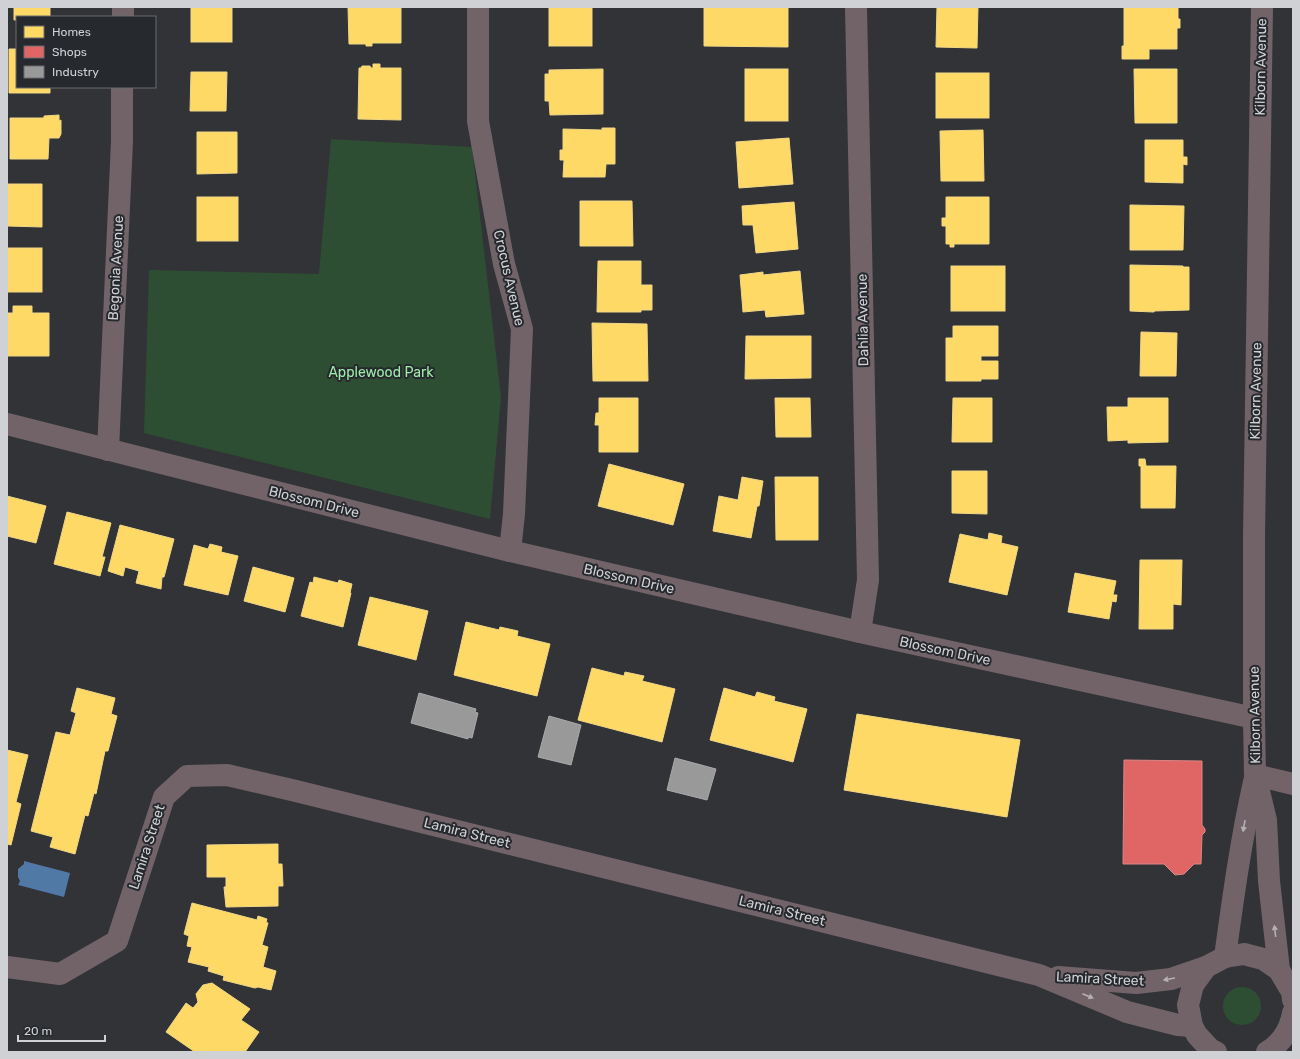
<svg xmlns="http://www.w3.org/2000/svg" width="1300" height="1059" font-family="Rubik,sans-serif">
<style>
.green{fill:#2e4e34}
.water{fill:#5179a6}
.homes{fill:#ffd966;stroke:#f1d787}
.shops{fill:#e06666;stroke:#db8687}
.industry{fill:#999;stroke:#aaaaab}
.lines{fill:none;stroke-linecap:round;stroke-linejoin:round}
.minor{stroke:#726368;stroke-width:22}
.oneway{fill:#b4b0b4}
.labels{text-anchor:middle;dominant-baseline:central;stroke-width:4;stroke-linejoin:round;paint-order:stroke}
.street-label{font-size:14px;fill:#d0d1d4;stroke:#26292d}
.park-label{font-size:14px;fill:#9deca9;stroke:#26292d}
</style>
<rect width="100%" height="100%" fill="#313336"/>
<g class="green">
<path d="M 331,139 L 472,147 L 501,397 L 490,519 L 144,433 L 149,270 L 319,274 Z"/>
<circle cx="1242" cy="1006" r="19"/>
</g>
<path class="water" d="M 24,861 L 70,873 L 64,897 L 18,885 L 20,881 L 18,877 L 18,869 L 24,864 Z"/>
<g class="homes">
<path d="M 14,7 L 50,7 L 50,17 L 17,17 L 17,20 L 14,20 Z"/>
<rect x="191" y="7" width="41" height="35"/>
<path d="M 348,7 L 401,7 L 401,43 L 372,43 L 372,46 L 366,46 L 366,44 L 349,44 Z"/>
<rect x="549" y="7" width="43" height="39"/>
<path d="M 704,7 L 788,7 L 788,47 L 704,46 Z"/>
<path d="M 937,7 L 978,7 L 977,48 L 936,47 Z"/>
<path d="M 1124,7 L 1178,7 L 1178,19 L 1180,19 L 1180,28 L 1177,28 L 1177,49 L 1149,49 L 1149,59 L 1122,59 L 1122,46 L 1124,46 Z"/>
<path d="M 9,49 L 17,49 L 17,87 L 50,87 L 50,93 L 9,93 Z"/>
<path d="M 373,64 L 380,64 L 380,68 L 401,68 L 401,120 L 358,119 L 359,68 L 361,68 L 362,66 L 370,66 L 371,68 L 373,68 Z"/>
<path d="M 603,69 L 603,114 L 550,115 L 549,101 L 545,101 L 545,74 L 549,74 L 549,70 Z"/>
<rect x="745" y="69" width="43" height="52"/>
<path d="M 1134,69 L 1177,69 L 1177,123 L 1135,123 Z"/>
<path d="M 191,72 L 227,72 L 226,111 L 190,111 Z"/>
<rect x="936" y="73" width="53" height="45"/>
<path d="M 59,115 L 59,121 L 61,120 L 61,134 L 59,138 L 49,138 L 48,159 L 10,159 L 10,118 L 44,118 L 44,116 Z"/>
<path d="M 602,128 L 615,128 L 615,164 L 606,164 L 605,177 L 563,177 L 564,160 L 560,160 L 560,150 L 563,150 L 563,129 L 602,130 Z"/>
<path d="M 983,130 L 984,181 L 941,181 L 940,131 Z"/>
<path d="M 197,132 L 237,132 L 237,173 L 197,174 Z"/>
<path d="M 789,138 L 793,184 L 739,188 L 736,142 Z"/>
<path d="M 1145,140 L 1183,140 L 1183,157 L 1187,157 L 1187,165 L 1183,164 L 1183,183 L 1145,182 Z"/>
<path d="M 7,184 L 42,184 L 42,227 L 7,226 Z"/>
<rect x="197" y="197" width="41" height="44"/>
<path d="M 946,197 L 989,197 L 989,244 L 954,244 L 954,247 L 950,247 L 950,244 L 946,244 L 946,226 L 942,226 L 942,218 L 946,218 Z"/>
<path d="M 580,201 L 632,201 L 633,246 L 580,246 Z"/>
<path d="M 794,202 L 798,249 L 756,253 L 753,225 L 743,225 L 742,206 Z"/>
<path d="M 1130,205 L 1184,206 L 1183,250 L 1130,250 Z"/>
<rect x="7" y="248" width="35" height="44"/>
<path d="M 598,261 L 641,261 L 641,285 L 652,285 L 652,310 L 641,310 L 641,312 L 597,312 Z"/>
<path d="M 1130,265 L 1183,266 L 1183,267 L 1189,267 L 1189,310 L 1154,311 L 1154,312 L 1130,311 Z"/>
<rect x="951" y="266" width="54" height="45"/>
<path d="M 800,271 L 804,314 L 766,317 L 765,310 L 743,312 L 740,275 L 763,272 L 763,275 Z"/>
<path d="M 13,306 L 32,306 L 32,313 L 49,313 L 49,356 L 7,356 L 7,313 L 13,313 Z"/>
<path d="M 592,323 L 647,324 L 648,381 L 593,381 Z"/>
<path d="M 953,326 L 998,326 L 998,356 L 981,356 L 981,361 L 998,361 L 998,379 L 981,379 L 981,381 L 946,381 L 946,338 L 953,338 Z"/>
<path d="M 1141,332 L 1177,333 L 1176,376 L 1140,376 Z"/>
<path d="M 746,336 L 811,336 L 811,378 L 745,379 Z"/>
<path d="M 599,398 L 638,398 L 638,452 L 599,452 L 599,425 L 595,425 L 596,413 L 599,413 Z"/>
<path d="M 775,398 L 810,398 L 811,437 L 776,437 Z"/>
<path d="M 953,398 L 992,398 L 992,442 L 952,442 Z"/>
<path d="M 1128,398 L 1168,398 L 1168,442 L 1128,443 L 1128,440 L 1108,441 L 1107,407 L 1128,407 Z"/>
<path d="M 1139,459 L 1145,459 L 1146,466 L 1176,466 L 1175,508 L 1141,508 L 1141,466 L 1139,466 Z"/>
<path d="M 609,464 L 684,484 L 673,525 L 598,506 Z"/>
<path d="M 952,471 L 987,471 L 987,514 L 952,513 Z"/>
<path d="M 742,477 L 763,481 L 759,506 L 757,506 L 751,538 L 713,531 L 719,496 L 738,500 Z"/>
<path d="M 775,477 L 818,477 L 818,540 L 776,540 Z"/>
<path d="M 7,496 L 46,506 L 36,543 L 7,536 Z"/>
<path d="M 67,512 L 111,523 L 102,557 L 105,557 L 100,576 L 54,564 Z"/>
<path d="M 120,525 L 174,539 L 164,577 L 162,577 L 161,589 L 136,583 L 139,571 L 125,567 L 123,576 L 108,571 Z"/>
<path d="M 989,533 L 1002,536 L 1001,543 L 1018,547 L 1007,595 L 949,582 L 960,534 L 988,540 Z"/>
<path d="M 210,544 L 222,547 L 221,552 L 238,556 L 228,595 L 184,585 L 194,545 L 208,549 Z"/>
<path d="M 1140,560 L 1182,560 L 1181,605 L 1173,604 L 1173,629 L 1139,629 Z"/>
<path d="M 253,567 L 294,578 L 285,612 L 244,601 Z"/>
<path d="M 1075,573 L 1116,581 L 1113,595 L 1117,595 L 1116,602 L 1112,601 L 1109,619 L 1068,612 Z"/>
<path d="M 314,577 L 338,583 L 339,580 L 352,584 L 350,593 L 351,593 L 343,627 L 301,616 L 310,582 L 313,583 Z"/>
<path d="M 370,597 L 428,611 L 416,660 L 358,645 Z"/>
<path d="M 466,622 L 499,630 L 500,627 L 518,631 L 517,636 L 550,644 L 537,696 L 454,675 Z"/>
<path d="M 592,668 L 624,676 L 625,672 L 644,676 L 642,681 L 675,689 L 662,742 L 578,720 Z"/>
<path d="M 77,688 L 115,698 L 111,714 L 117,716 L 108,751 L 105,751 L 96,794 L 94,793 L 88,816 L 85,815 L 75,854 L 50,847 L 53,837 L 31,831 L 56,732 L 70,735 L 76,713 L 71,711 Z"/>
<path d="M 724,688 L 755,697 L 757,692 L 775,697 L 774,701 L 807,709 L 793,762 L 710,740 Z"/>
<path d="M 857,714 L 1020,740 L 1007,817 L 844,790 Z"/>
<path d="M 7,750 L 28,755 L 16,802 L 21,804 L 11,845 L 7,844 Z"/>
<path d="M 278,844 L 278,864 L 282,864 L 283,886 L 278,886 L 278,906 L 226,907 L 224,887 L 226,887 L 226,877 L 207,877 L 207,845 Z"/>
<path d="M 192,903 L 257,920 L 258,916 L 267,919 L 266,922 L 268,923 L 262,945 L 268,947 L 263,967 L 276,971 L 271,990 L 258,987 L 255,988 L 223,980 L 224,976 L 208,971 L 209,967 L 188,962 L 192,947 L 187,946 L 189,936 L 184,934 Z"/>
<path d="M 212,983 L 250,1009 L 241,1020 L 259,1032 L 245,1052 L 195,1052 L 166,1032 L 186,1003 L 193,1008 L 198,1002 L 196,994 L 203,985 Z"/>
</g>
<path class="shops" d="M 1124,760 L 1202,761 L 1202,825 L 1205,829 L 1205,832 L 1202,835 L 1201,864 L 1194,864 L 1184,874 L 1175,875 L 1164,864 L 1123,864 Z"/>
<g class="industry">
<path d="M 419,693 L 476,709 L 475,712 L 478,713 L 472,738 L 468,737 L 468,739 L 411,723 Z"/>
<path d="M 549,716 L 581,725 L 571,765 L 538,757 Z"/>
<path d="M 675,758 L 716,769 L 707,800 L 667,790 Z"/>
</g>
<g class="lines">
<g class="minor">
<path d="M 478,7 L 478,121 L 504,264 L 522,329 L 514,514 L 510,551"/>
<path d="M 856,7 L 868,580 L 860,632"/>
<path d="M 1262,7 L 1254,536 L 1254,718 L 1255,775 L 1266,820 L 1269,881 L 1279,970"/>
<path d="M 123,17 L 123,7"/>
<path d="M 7,424 L 510,551 L 860,632 L 1254,718"/>
<path d="M 108,450 L 122,141 L 122,87"/>
<path d="M 1255,775 L 1293,784"/>
<path d="M 1225,957 C 1233,898 1241,840 1254,782"/>
<path d="M 7,967 L 60,974 L 117,941 L 164,797 L 187,776 L 227,775 L 296,791 L 1039,975 L 1127,1012 L 1178,1025 L 1192,1026"/>
<path d="M 1058,977 L 1136,983 L 1171,979 L 1206,967"/>
<path d="M 1216,1052 L 1210,1049 L 1197,1035 L 1192,1026 L 1188,1005 L 1193,985 L 1206,967 L 1225,957 L 1244,954 L 1263,959 L 1279,970 L 1292,992 L 1293,1000"/>
<path d="M 1267,1052 C 1282,1043 1290,1030 1293,1013"/>
</g>
</g>
<defs><path id="oneway-solid" d="M-6-.8H1V-3.2L6.5 0L1 3.2V.8H-6Z"/></defs>
<g class="oneway">
<use href="#oneway-solid" transform="translate(1244 826) rotate(100)"/>
<use href="#oneway-solid" transform="translate(1275 931) rotate(-97)"/>
<use href="#oneway-solid" transform="translate(1169 979) rotate(170)"/>
<use href="#oneway-solid" transform="translate(1088 996) rotate(23)"/>
</g>
<g class="labels">
<g class="street-label">
<text transform="translate(1261 67) rotate(-89)">Kilborn Avenue</text>
<text transform="translate(116 268) rotate(-87)">Begonia Avenue</text>
<text transform="translate(509 278) rotate(77)">Crocus Avenue</text>
<text transform="translate(863 320) rotate(-91)">Dahlia Avenue</text>
<text transform="translate(1256 391) rotate(-89)">Kilborn Avenue</text>
<text transform="translate(314 502) rotate(14)">Blossom Drive</text>
<text transform="translate(629 579) rotate(13)">Blossom Drive</text>
<text transform="translate(945 651) rotate(12)">Blossom Drive</text>
<text transform="translate(1255 715) rotate(-91)">Kilborn Avenue</text>
<text transform="translate(467 833) rotate(14)">Lamira Street</text>
<text transform="translate(147 847) rotate(-72)">Lamira Street</text>
<text transform="translate(782 911) rotate(14)">Lamira Street</text>
<text transform="translate(1100 979) rotate(3)">Lamira Street</text>
</g>
<g class="park-label">
<text x="381" y="372">Applewood Park</text>
</g>
</g>
<rect width="1300" height="1059" fill="none" stroke="#d0d1d4" stroke-width="16"/>
<rect x="16" y="16" width="140" height="72" fill="#26292d" stroke="#6a6c70"/>
<rect x="24" y="26" width="20" height="12" fill="#ffd966" stroke="#6a6c70"/>
<text x="52" y="36" font-size="12" fill="#d0d1d4">Homes</text>
<rect x="24" y="46" width="20" height="12" fill="#e06666" stroke="#6a6c70"/>
<text x="52" y="56" font-size="12" fill="#d0d1d4">Shops</text>
<rect x="24" y="66" width="20" height="12" fill="#999999" stroke="#6a6c70"/>
<text x="52" y="76" font-size="12" fill="#d0d1d4">Industry</text>
<path d="M18 1035v6h87v-6" fill="none" stroke="#d0d1d4" stroke-width="2"/>
<text x="24" y="1035" font-size="12" fill="#d0d1d4" stroke="#26292d" stroke-width="3" paint-order="stroke">20 m</text>
</svg>
